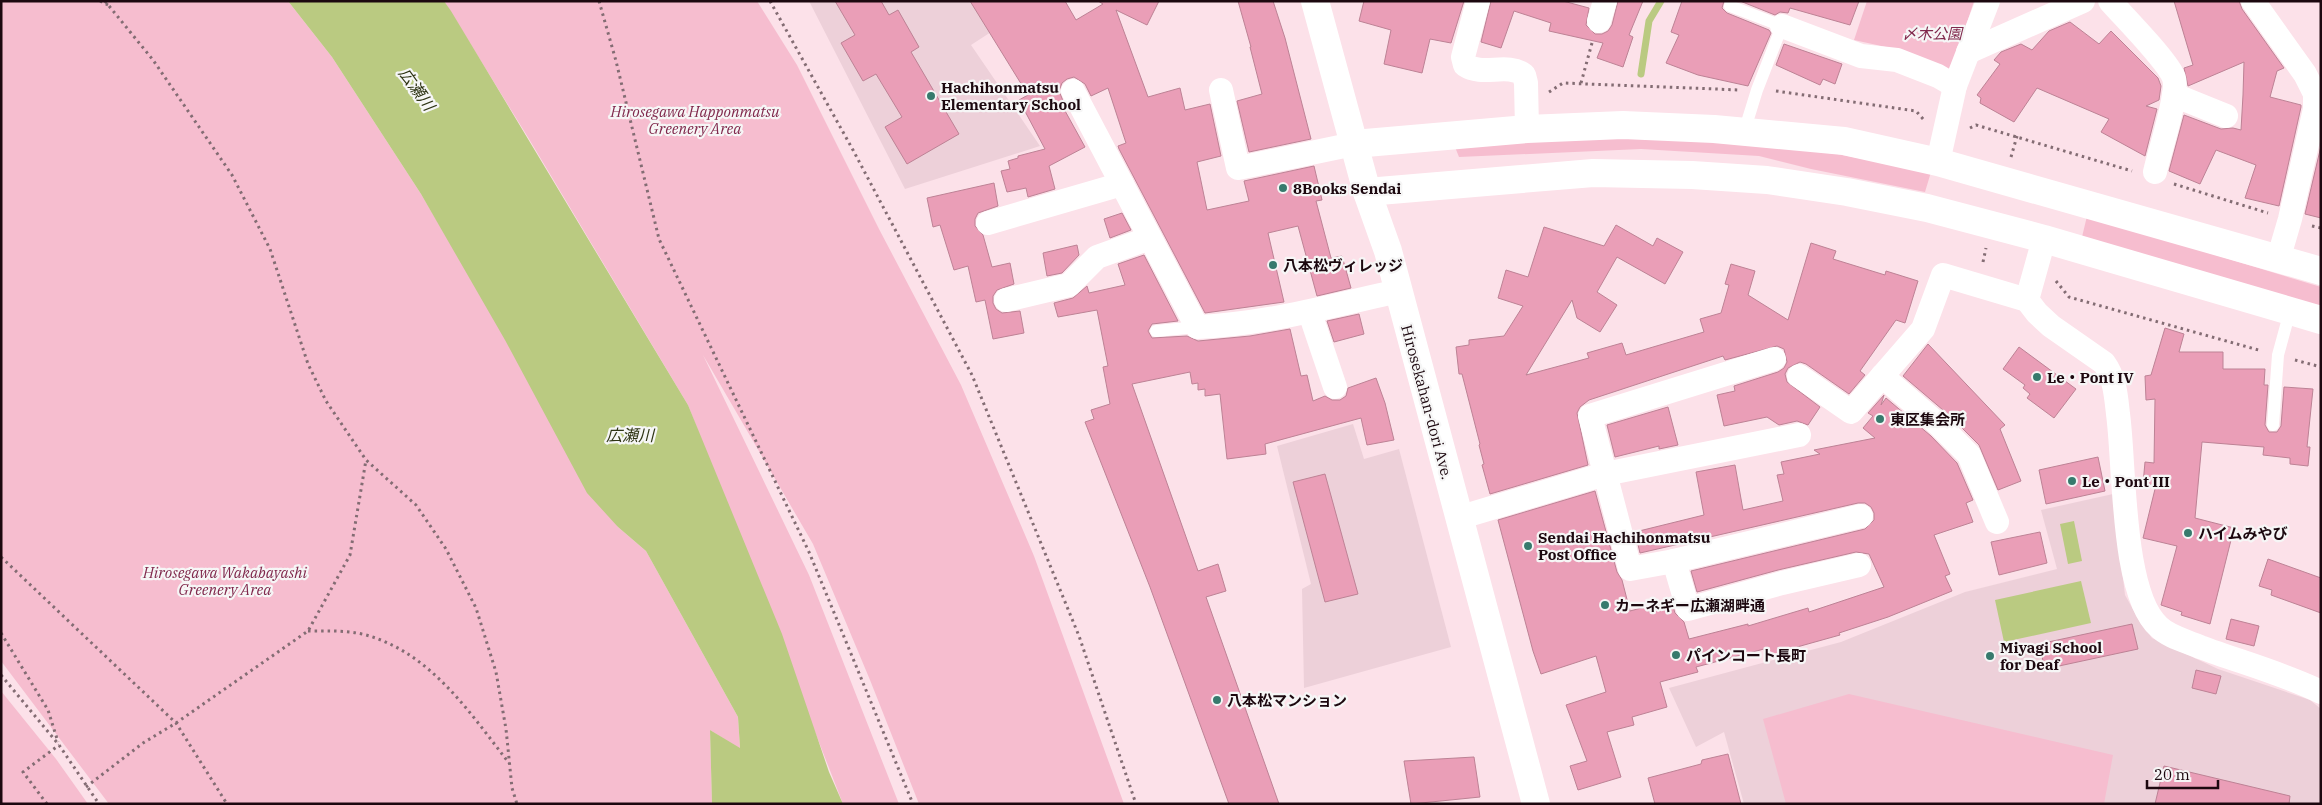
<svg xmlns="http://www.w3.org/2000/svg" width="2322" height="805" font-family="'IBM Plex Serif','Noto Sans JP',serif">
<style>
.built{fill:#edd0d9}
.green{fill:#f6bdcf}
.water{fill:#baca81}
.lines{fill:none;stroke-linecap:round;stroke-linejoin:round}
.stream{stroke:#baca81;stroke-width:7}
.building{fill:#ea9eb7;stroke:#bd8295}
.path{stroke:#836c73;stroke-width:3;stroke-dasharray:2.5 4;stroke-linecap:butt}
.service{stroke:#fff;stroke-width:12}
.minor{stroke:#fff;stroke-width:24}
.tertiary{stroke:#fff;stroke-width:28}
.poi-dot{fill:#377a6d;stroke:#f6f6f6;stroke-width:2}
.labels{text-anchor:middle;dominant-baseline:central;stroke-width:4.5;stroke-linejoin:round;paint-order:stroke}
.park-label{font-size:15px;font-style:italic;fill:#80284c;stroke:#f6f6f6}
.poi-label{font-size:15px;font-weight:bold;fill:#1c080f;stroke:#f6f6f6;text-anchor:start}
.street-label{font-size:15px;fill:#1c080f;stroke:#f6f6f6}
.water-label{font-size:16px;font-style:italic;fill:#2e3414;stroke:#f6f6f6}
</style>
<rect width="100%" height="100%" fill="#fce1e9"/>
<g class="built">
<path d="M 809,1 L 1039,1 L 971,45 L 1040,146 L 905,189 Z"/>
<path d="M 1353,424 L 1364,459 L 1399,449 L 1451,647 L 1304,688 L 1302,589 L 1311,584 L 1277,446 Z"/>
<path d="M 2113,494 L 2125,595 L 2140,622 L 2152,638 L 2218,669 L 2310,700 L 2321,709 L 2321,804 L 1744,804 L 1724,732 L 1696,747 L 1669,688 L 1841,642 L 1965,592 L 2057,569 L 2041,510 Z"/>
</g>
<g class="green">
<path d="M 1,1 L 288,1 L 332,57 L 421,194 L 618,527 L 646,551 L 738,717 L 740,749 L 710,730 L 712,804 L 109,804 L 1,661 Z"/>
<path d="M 444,1 L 757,1 L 797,65 L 879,229 L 961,385 L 1034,556 L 1124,804 L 919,804 L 870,680 L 813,544 L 703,355 L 809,575 L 899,804 L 843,804 L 688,405 L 529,139 Z"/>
<path d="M 1867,1 L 1974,1 L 1951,72 L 1895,49 L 1854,40 Z"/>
<path d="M 1572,136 L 1696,139 L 1837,154 L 1931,172 L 1925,192 L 1811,169 L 1759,156 L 1641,149 L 1459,157 L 1455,147 Z"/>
<path d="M 2087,216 L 2321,287 L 2321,308 L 2082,237 Z"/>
<path d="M 1,691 L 56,759 L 88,804 L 1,804 Z"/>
<path d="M 1849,694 L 2113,755 L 2104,804 L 1786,804 L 1763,719 Z"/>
</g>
<g class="water">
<path d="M 288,1 L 444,1 L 451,11 L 688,405 L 782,634 L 829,772 L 843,804 L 712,804 L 710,730 L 740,748 L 738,717 L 646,551 L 618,527 L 587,493 L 505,340 L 421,194 L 332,57 Z"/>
<path d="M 2074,521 L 2082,561 L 2068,564 L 2060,524 Z"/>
<path d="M 2081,581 L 2091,623 L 2004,642 L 1995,600 Z"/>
</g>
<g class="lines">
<path class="stream" d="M 1641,74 L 1649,21 L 1661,1"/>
</g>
<g class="building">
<path d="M 835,1 L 881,1 L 889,15 L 898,10 L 919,47 L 911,52 L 959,134 L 907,164 L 885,127 L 902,117 L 876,74 L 863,81 L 841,43 L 855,35 Z"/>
<path d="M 970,1 L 1065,1 L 1076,20 L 1103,4 L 1098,1 L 1159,1 L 1147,25 L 1116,10 L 1148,97 L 1180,88 L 1185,110 L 1210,104 L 1221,156 L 1197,162 L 1207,210 L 1249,201 L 1244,181 L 1314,166 L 1322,200 L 1316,201 L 1331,258 L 1342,256 L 1351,288 L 1317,296 L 1298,226 L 1268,233 L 1284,302 L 1205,313 L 1119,149 L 1118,146 L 1126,143 L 1108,88 L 1091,96 L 1085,84 L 1074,77 L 1067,79 L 1062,83 L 1059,91 L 1066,108 L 1064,109 L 1085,147 L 1049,166 L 1055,189 L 1028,197 L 1026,188 L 1007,192 L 1001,171 L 1010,169 L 1008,161 L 1018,158 L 1018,156 L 1045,149 L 1019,100 L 1028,95 Z"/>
<path d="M 1238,1 L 1273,1 L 1285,38 L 1311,139 L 1249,152 L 1237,101 L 1262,94 L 1250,47 L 1251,47 Z"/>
<path d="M 1364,1 L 1464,1 L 1451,43 L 1430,39 L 1422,73 L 1384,64 L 1391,30 L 1359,21 Z"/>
<path d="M 1491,1 L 1563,1 L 1589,8 L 1586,25 L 1595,34 L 1602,34 L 1608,31 L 1612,25 L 1618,1 L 1643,1 L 1629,35 L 1633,37 L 1623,67 L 1597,58 L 1603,43 L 1549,31 L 1551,23 L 1514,11 L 1501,48 L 1481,42 Z"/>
<path d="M 1682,1 L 1724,1 L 1722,8 L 1727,13 L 1769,30 L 1771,33 L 1748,86 L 1698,75 L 1666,63 L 1679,35 L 1671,32 Z"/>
<path d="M 1740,1 L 1859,1 L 1850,25 L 1790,8 L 1788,13 L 1780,12 L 1775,15 Z"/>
<path d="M 2174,1 L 2239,1 L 2242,9 L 2284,68 L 2277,71 L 2270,97 L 2301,105 L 2301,107 L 2279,206 L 2245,198 L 2256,165 L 2216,150 L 2200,184 L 2169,171 L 2184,115 L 2221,129 L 2233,128 L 2241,130 L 2243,95 L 2244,62 L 2188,86 L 2184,68 L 2193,65 Z"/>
<path d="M 2070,22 L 2099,44 L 2111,31 L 2158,78 L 2161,86 L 2159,100 L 2146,106 L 2157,109 L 2145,156 L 2101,132 L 2109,119 L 2037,88 L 2014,122 L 1980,103 L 1981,98 L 1977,95 L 2000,64 L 1994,60 L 2001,52 L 2021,44 L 2032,50 L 2049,31 Z"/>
<path d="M 1784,44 L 1842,64 L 1835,84 L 1823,79 L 1820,85 L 1776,65 Z"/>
<path d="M 2321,146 L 2321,218 L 2305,214 Z"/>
<path d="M 994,183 L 998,206 L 978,213 L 975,219 L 975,226 L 983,235 L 992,267 L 1010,263 L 1014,284 L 997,290 L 993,296 L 993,303 L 996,309 L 1002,313 L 1020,311 L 1024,333 L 993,339 L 985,300 L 976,302 L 968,266 L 954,270 L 940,225 L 933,227 L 927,198 Z"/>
<path d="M 1122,213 L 1131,230 L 1110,238 L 1104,219 Z"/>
<path d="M 1616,225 L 1653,246 L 1657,238 L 1683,252 L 1665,284 L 1617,257 L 1597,292 L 1617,305 L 1600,332 L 1577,318 L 1572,300 L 1526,375 L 1589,358 L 1587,353 L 1622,343 L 1626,355 L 1704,332 L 1700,319 L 1721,313 L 1729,285 L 1725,284 L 1731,264 L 1755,271 L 1748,295 L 1788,320 L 1811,243 L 1836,251 L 1833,259 L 1885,275 L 1886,271 L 1918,281 L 1905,323 L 1896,320 L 1860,371 L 1865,375 L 1849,394 L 1806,364 L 1800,362 L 1788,368 L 1785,374 L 1787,382 L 1820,407 L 1808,425 L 1797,421 L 1779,425 L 1767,417 L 1724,426 L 1717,395 L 1735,391 L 1734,386 L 1778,372 L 1784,368 L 1787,362 L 1784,349 L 1777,346 L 1725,360 L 1723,356 L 1589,400 L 1580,407 L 1577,413 L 1588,465 L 1490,494 L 1482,465 L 1484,464 L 1479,445 L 1480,444 L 1462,374 L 1459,374 L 1456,347 L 1469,345 L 1469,340 L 1504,336 L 1523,306 L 1498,298 L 1506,270 L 1528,277 L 1544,227 L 1604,246 Z"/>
<path d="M 1077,245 L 1079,255 L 1062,273 L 1047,276 L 1043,253 Z"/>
<path d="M 1144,255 L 1178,321 L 1152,324 L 1148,331 L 1152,338 L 1187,336 L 1198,341 L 1250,336 L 1290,329 L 1301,376 L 1307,375 L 1313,401 L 1325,396 L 1332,400 L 1340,400 L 1346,396 L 1348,388 L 1376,378 L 1385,403 L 1394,440 L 1367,445 L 1361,418 L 1265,444 L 1266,454 L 1227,459 L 1220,394 L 1205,396 L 1205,389 L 1198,390 L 1198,383 L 1192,384 L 1190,372 L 1132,384 L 1198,571 L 1218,564 L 1226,591 L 1206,597 L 1279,804 L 1229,804 L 1150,587 L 1085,422 L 1094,419 L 1091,410 L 1110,404 L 1103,367 L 1108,366 L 1097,310 L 1058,317 L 1054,303 L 1073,298 L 1087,286 L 1089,293 L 1125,285 L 1118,264 Z"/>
<path d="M 1359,314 L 1364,334 L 1334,342 L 1327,321 Z"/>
<path d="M 2165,328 L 2184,334 L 2179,352 L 2223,352 L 2223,369 L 2265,369 L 2264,385 L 2268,385 L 2265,425 L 2269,432 L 2277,432 L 2281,426 L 2284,387 L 2313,389 L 2307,447 L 2310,447 L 2308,466 L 2290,464 L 2290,458 L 2263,455 L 2264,447 L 2202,442 L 2195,518 L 2234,528 L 2210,624 L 2181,615 L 2182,612 L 2161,605 L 2177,546 L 2143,538 L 2156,485 L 2143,484 L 2145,462 L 2154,463 L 2155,399 L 2146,400 L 2145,376 L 2151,375 Z"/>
<path d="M 1928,344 L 2005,425 L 2000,429 L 2021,481 L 1998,490 L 1979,445 L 1950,416 L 1903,376 Z"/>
<path d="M 2019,347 L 2076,389 L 2054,418 L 2027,398 L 2030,394 L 2023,388 L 2025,385 L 2003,369 Z"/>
<path d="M 1884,395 L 1881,405 L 1886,398 L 1931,436 L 1957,463 L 1973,500 L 1966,503 L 1973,522 L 1934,535 L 1950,574 L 1945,576 L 1952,591 L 1888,617 L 1839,633 L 1840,635 L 1797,647 L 1797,649 L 1766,658 L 1764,649 L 1696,667 L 1698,672 L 1660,682 L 1667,707 L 1632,717 L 1634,725 L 1607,732 L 1621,777 L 1578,790 L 1570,766 L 1587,761 L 1566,705 L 1606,692 L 1596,656 L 1541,674 L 1533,651 L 1498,520 L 1595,491 L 1617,572 L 1622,580 L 1630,611 L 1671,600 L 1675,613 L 1684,622 L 1689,639 L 1748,624 L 1748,626 L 1808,608 L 1809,612 L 1884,587 L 1869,554 L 1856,552 L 1778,570 L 1697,592 L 1691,571 L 1865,529 L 1874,520 L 1874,513 L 1871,507 L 1865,503 L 1858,503 L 1640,553 L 1635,532 L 1704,515 L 1696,472 L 1735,465 L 1743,510 L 1783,501 L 1777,475 L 1784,474 L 1781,462 L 1820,454 L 1814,450 L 1875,438 L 1863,428 L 1873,416 L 1868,413 Z"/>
<path d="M 1668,407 L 1678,445 L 1659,449 L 1659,446 L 1615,457 L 1607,425 Z"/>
<path d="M 2098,457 L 2105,491 L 2046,504 L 2039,470 Z"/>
<path d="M 1325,474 L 1358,594 L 1325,602 L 1293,482 Z"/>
<path d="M 2040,532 L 2047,563 L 1999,575 L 1991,542 Z"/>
<path d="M 2268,559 L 2321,578 L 2321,613 L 2271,595 L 2272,590 L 2259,586 Z"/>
<path d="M 2231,619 L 2259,626 L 2254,646 L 2226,639 Z"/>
<path d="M 2132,624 L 2138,649 L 2045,669 L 2039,644 Z"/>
<path d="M 2196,670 L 2221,676 L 2216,694 L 2192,688 Z"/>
<path d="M 1728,754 L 1741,804 L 1655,804 L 1648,778 L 1701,764 L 1702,760 Z"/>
<path d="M 1474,757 L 1480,797 L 1411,804 L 1404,761 Z"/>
<path d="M 2164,766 L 2290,796 L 2289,804 L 2155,804 Z"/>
</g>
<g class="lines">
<g class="path">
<path d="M 100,1 L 108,5"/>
<path d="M 105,1 L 153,60 L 232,175 L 270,249 L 308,364 L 326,401 L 366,460 L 416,505 L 446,549 L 476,608 L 496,672 L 506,729 L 512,788 L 517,804"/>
<path d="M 599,1 L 616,61 L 659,239 L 809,552 L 913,804"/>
<path d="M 770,1 L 853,150 L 972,375 L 1079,636 L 1136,804"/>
<path d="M 1581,83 L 1592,43"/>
<path d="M 1776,91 L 1916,111 L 1924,120"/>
<path d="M 1549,92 L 1563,83 L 1740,90"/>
<path d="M 1970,128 L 1976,125 L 2132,171"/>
<path d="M 2011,157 L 2017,136"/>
<path d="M 2174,184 L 2268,213"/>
<path d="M 2312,226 L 2321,228"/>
<path d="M 1983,262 L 1986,248"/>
<path d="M 2056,281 L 2069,297 L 2262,351"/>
<path d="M 2295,360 L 2321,367"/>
<path d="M 1,557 L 176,723 L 227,804"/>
<path d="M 308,631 C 328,631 347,630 366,635 C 431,653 470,713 509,763"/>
<path d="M 1,633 L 48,710 L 58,742"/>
<path d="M 1,675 L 59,745 L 99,804"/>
<path d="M 86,787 L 143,743 L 176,723 L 308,631 L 350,555 L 366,460"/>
<path d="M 47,804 L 23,772 L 59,745"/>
</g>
<g class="service">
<path d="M 1730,6 L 1782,26 L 1757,90 L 1744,132"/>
<path d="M 1156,331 L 1197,327"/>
<path d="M 2273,425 L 2278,355 L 2290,311"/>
</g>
<g class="minor">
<path d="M 1478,1 L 1463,57 L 1465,65 C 1483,77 1507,62 1524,75 L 1526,83 L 1527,129"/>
<path d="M 2110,1 C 2124,17 2168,61 2174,78 C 2179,94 2159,153 2155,172"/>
<path d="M 2253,1 L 2305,74 L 2315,94 L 2315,109 L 2290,219 L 2278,260"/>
<path d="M 1599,21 L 1605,1"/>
<path d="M 1782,26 L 1861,56 L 1897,60 L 1938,76 L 1955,86"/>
<path d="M 1968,52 L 2083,1"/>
<path d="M 1221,90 L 1238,168 L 1354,144"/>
<path d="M 1073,91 L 1197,327 C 1266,324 1331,306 1398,291"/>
<path d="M 2174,95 L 2226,116"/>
<path d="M 1938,162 L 1955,86 L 1988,1"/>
<path d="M 988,223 L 1122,184"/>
<path d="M 1006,300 L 1069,285 L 1097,257 L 1150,238"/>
<path d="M 2027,300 L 2044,239"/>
<path d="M 1310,313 L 1335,387"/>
<path d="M 1774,359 L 1590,416 L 1630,569 L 1674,561 L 1688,609 L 1782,583 L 1859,565"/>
<path d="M 1799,376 L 1851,412 L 1923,329 L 1943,275 L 2027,300 L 2037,313 L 2051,326 L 2104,363 C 2115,378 2116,396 2118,414 C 2125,464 2121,594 2159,627 C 2169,637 2187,641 2200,647 C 2240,662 2282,673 2321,692"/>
<path d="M 1882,376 L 1940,426 L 1969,455 L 1997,522"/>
<path d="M 1458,518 L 1605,474 L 1799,435"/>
<path d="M 1674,561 L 1861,516"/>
</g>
<g class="tertiary">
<path d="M 1315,1 L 1367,192 L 1388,251 L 1536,804"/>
<path d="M 1354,144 L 1527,129 L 1623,125 L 1714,129 L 1844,141 L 1938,162 L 2321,271"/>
<path d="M 1367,192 L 1593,173 L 1692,175 L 1767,180 L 1847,192 L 1927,208 L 2044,239 L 2321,320"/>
</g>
</g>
<g class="poi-dot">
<circle cx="931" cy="96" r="5"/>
<circle cx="1283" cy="188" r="5"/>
<circle cx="1273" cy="265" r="5"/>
<circle cx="2037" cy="377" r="5"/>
<circle cx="1880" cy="419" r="5"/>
<circle cx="2072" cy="481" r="5"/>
<circle cx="2188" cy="533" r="5"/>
<circle cx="1528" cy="546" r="5"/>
<circle cx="1605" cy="605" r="5"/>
<circle cx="1676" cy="655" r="5"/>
<circle cx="1990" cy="656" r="5"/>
<circle cx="1217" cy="700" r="5"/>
</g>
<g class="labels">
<g class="park-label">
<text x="1932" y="33">〆木公園</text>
<text x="695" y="111">Hirosegawa Happonmatsu<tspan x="695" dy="17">Greenery Area</tspan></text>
<text x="225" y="572">Hirosegawa Wakabayashi<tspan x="225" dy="17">Greenery Area</tspan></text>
</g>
<g class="poi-label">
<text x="941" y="87">Hachihonmatsu<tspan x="941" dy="17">Elementary School</tspan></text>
<text x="1293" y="188">8Books Sendai</text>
<text x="1283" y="265">八本松ヴィレッジ</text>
<text x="2047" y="377">Le・Pont IV</text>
<text x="1890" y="419">東区集会所</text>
<text x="2082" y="481">Le・Pont III</text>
<text x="2198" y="533">ハイムみやび</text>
<text x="1538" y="537">Sendai Hachihonmatsu<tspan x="1538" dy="17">Post Office</tspan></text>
<text x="1615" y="605">カーネギー広瀬湖畔通</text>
<text x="2000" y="647">Miyagi School<tspan x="2000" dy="17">for Deaf</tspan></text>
<text x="1686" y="655">パインコート長町</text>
<text x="1227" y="700">八本松マンション</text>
</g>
<g class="street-label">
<text transform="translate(1427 402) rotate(75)">Hirosekahan-dori Ave.</text>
</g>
<g class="water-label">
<text transform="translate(417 89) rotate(54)">広瀬川</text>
<text x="630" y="435">広瀬川</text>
</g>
</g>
<rect width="2322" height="805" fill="none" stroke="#1c080f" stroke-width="5"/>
<path d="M2147 780v8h71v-8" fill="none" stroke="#1c080f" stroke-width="2.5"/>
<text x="2154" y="780" font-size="15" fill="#1c080f" stroke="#f6f6f6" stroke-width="4" paint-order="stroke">20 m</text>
</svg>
